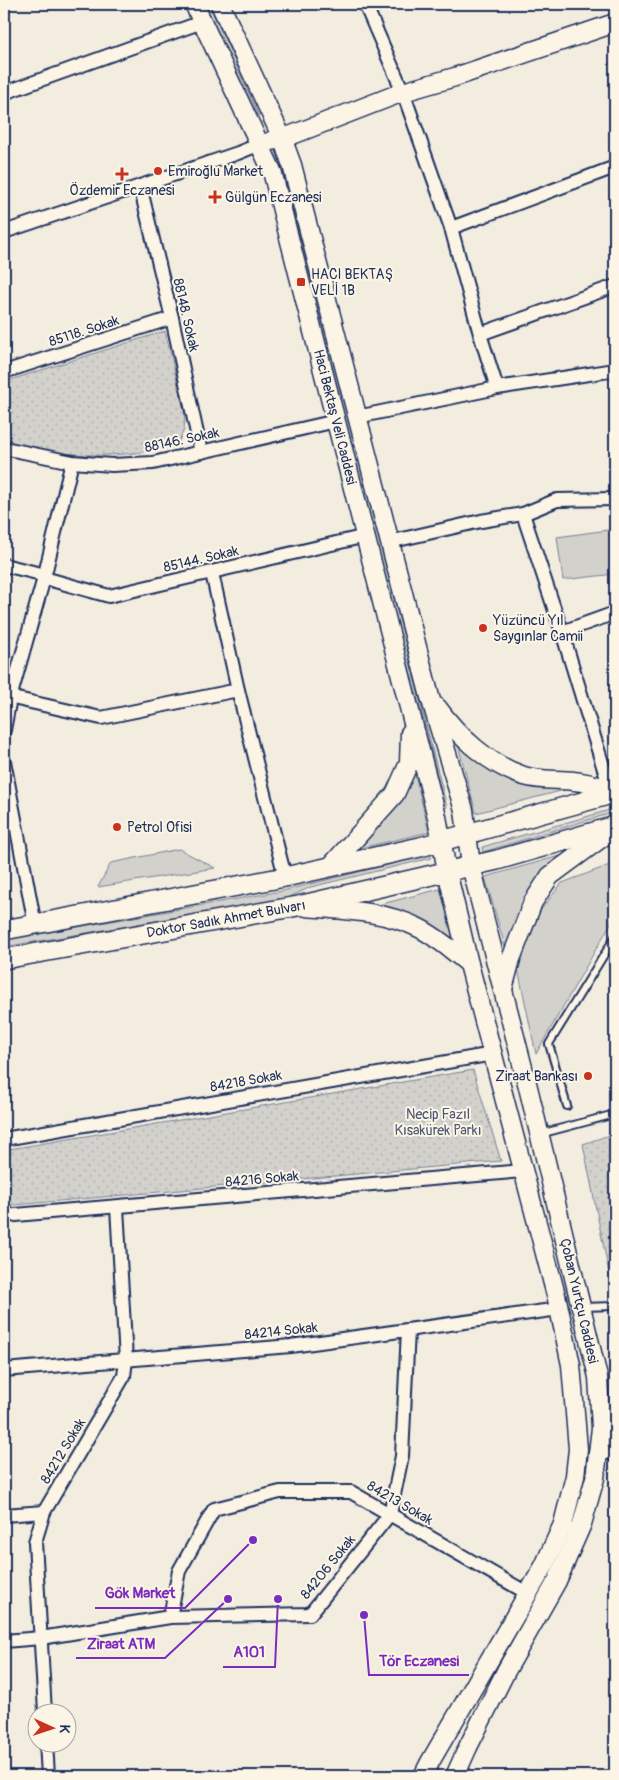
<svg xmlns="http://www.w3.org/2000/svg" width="619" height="1780" font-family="Pangolin,sans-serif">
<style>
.grass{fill:#d3d1cc;stroke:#778095}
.park{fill:url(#park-dots);stroke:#778095}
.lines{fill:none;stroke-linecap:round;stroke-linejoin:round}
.lane-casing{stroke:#1b2f5e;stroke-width:10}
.street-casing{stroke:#1b2f5e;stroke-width:16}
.secondary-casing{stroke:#1b2f5e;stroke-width:21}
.primary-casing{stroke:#1b2f5e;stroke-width:22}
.lane{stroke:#fcf5e5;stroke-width:6}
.street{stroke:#fcf5e5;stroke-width:12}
.secondary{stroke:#fcf5e5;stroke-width:18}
.primary{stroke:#fcf5e5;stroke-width:19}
.poi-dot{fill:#c8321e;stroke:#fcf5e5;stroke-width:2}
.labels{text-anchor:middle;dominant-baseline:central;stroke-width:4;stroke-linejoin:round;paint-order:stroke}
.poi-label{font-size:14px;fill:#1b2f5e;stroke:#fcf5e5;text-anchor:start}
.street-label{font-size:14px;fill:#1b2f5e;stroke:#fcf5e5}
.park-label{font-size:14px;fill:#49587a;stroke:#fcf5e5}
.leader{fill:none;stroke:#7b2cbf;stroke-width:2}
.callout-dot{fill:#7b2cbf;stroke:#fcf5e5;stroke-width:2}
.callout-label{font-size:15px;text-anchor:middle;font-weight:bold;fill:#7b2cbf;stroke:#fcf5e5;stroke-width:4;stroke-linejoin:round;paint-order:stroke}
</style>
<defs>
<pattern id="park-dots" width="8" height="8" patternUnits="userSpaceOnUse" patternTransform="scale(1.25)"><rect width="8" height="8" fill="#d3d1cc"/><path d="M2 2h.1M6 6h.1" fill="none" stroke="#b5b4b2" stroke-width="1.8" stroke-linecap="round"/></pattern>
</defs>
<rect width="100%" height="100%" fill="#f3ede0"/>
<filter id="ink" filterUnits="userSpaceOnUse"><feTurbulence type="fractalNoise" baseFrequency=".02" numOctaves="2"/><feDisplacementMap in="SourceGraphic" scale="10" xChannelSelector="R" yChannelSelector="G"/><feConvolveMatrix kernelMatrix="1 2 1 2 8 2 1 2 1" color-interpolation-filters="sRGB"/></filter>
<g filter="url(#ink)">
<g class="grass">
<path d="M 205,4 L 209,4 L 259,116 L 257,116 Z"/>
<path d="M 283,167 L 285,169 L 447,807 L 445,808 L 424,721 L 411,678 L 281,170 Z"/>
<path d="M 615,529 L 615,574 L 563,580 L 557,537 Z"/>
<path d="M 455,734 L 496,768 L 580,786 L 476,813 Z"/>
<path d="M 414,770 L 429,832 L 348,851 Z"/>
<path d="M 615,807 L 615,812 L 483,852 L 482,847 L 606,811 Z"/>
<path d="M 179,849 L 215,868 L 98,887 L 111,863 Z"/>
<path d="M 574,852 L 508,957 L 485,877 Z"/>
<path d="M 431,854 L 431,858 L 311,887 L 285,899 L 4,947 L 4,940 L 282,891 Z"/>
<path d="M 615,863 L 615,916 L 536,1054 L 518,969 L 536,916 L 562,883 Z"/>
<path d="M 440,889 L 457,950 L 370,907 Z"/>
</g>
<g class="park">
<path d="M 165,331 L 185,414 L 184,430 L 177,445 C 143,454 108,457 73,454 C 52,453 24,445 4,440 L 4,382 Z"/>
<path d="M 473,1070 L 501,1161 L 4,1206 L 4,1150 Z"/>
<path d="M 615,1133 L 615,1298 L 614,1298 L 583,1144 Z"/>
</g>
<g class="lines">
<g class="lane-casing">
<g id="lane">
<path d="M 567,1106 L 549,1044 L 615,937"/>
<path d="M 540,1134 L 615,1114"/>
<path d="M 582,1307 L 615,1306"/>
</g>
</g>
<g class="street-casing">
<g id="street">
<path d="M 365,4 L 403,92 L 451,228 L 480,334 L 497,388"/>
<path d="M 4,93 L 202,22"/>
<path d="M 140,186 L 172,318 L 201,452"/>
<path d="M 451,228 L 615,167"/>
<path d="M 4,232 L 238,153 L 260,144"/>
<path d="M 480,334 L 615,286"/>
<path d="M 4,372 L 172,318"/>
<path d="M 357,417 L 497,388 L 615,370"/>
<path d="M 4,448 L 72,462 L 112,465 L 153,463 L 336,421"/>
<path d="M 523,514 L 562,632 L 607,779 L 615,787"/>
<path d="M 389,542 L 481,521 L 523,514 L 557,500 L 615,499"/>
<path d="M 4,565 L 37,573 L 44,578 L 109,596 L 366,536"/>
<path d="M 212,573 L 238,690 L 285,877"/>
<path d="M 562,632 L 615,613"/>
<path d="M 4,696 L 101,718 L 238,690"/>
<path d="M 4,730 L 10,698 L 44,578 L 72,462"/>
<path d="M 4,761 L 35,925"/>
<path d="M 4,1139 L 493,1054"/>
<path d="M 4,1216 L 523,1171"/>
<path d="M 4,1370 L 291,1346 L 559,1309"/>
<path d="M 598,1453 L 615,1453"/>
<path d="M 4,1515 L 44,1512"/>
<path d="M 170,1617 L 179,1571 L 214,1509 L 280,1492 L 351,1492 L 527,1593"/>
<path d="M 4,1641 L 41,1638 L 170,1617 L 310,1614 L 390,1514 L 402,1456 L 408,1330"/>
<path d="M 45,1712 L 35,1542 L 44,1512 L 124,1376 L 126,1360 L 117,1208"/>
<path d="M 46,1742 L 48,1776"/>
</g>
</g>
<g class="secondary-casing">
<g id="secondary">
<path d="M 194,4 L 272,171 L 437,817 L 447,871 L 469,964 L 557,1299 L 571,1365 L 578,1449 L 575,1476 L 563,1524 L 544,1566 L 430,1762 L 423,1776"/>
<path d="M 220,4 L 282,138 L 292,165 L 430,697 L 464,810 L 471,866 L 528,1087 L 598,1377 L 601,1428 L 595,1478 L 582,1524 L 557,1581 L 506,1671 L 468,1747 L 455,1776"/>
<path d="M 271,141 L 292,135 L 403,92 L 455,77 L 615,23"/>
<path d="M 437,707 C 458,736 489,765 524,776 C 539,781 558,779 574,781 C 588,782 602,787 615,791"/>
<path d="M 330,867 L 395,794 L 409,763 L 410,733"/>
<path d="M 306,907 C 345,910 384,911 419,928 C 437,937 453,951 469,964"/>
<path d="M 503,989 L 511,959 L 533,902 L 550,876 L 615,828"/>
</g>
</g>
<g class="primary-casing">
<g id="primary">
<path d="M 4,930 L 285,877 L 420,847 L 615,793"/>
<path d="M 4,959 L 298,906 L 497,860 L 615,826"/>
</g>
</g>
<use href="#lane" class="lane"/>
<use href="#street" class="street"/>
<use href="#secondary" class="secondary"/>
<use href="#primary" class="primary"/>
</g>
</g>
<g class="poi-dot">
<circle cx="158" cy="171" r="5"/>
<path d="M119.5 166.5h5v5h5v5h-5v5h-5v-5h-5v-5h5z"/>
<path d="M212.5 189.5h5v5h5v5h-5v5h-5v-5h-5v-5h5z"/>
<rect x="296" y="277" width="10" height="10" rx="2.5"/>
<circle cx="483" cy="628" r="5"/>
<circle cx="117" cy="827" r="5"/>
<circle cx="588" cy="1076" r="5"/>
</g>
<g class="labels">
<g class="poi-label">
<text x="168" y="171">Emiroğlu Market</text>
<text x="122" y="190" text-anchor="middle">Özdemir Eczanesi</text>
<text x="225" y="197">Gülgün Eczanesi</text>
<text x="311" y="274">HACI BEKTAŞ<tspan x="311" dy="16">VELİ 1B</tspan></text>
<text x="493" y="620">Yüzüncü Yıl<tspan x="493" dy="16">Saygınlar Camii</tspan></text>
<text x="127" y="827">Petrol Ofisi</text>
<text x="578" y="1076" text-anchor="end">Ziraat Bankası</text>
</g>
<g class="street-label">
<text transform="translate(186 315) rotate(77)">88148. Sokak</text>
<text transform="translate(84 331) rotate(-18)">85118. Sokak</text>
<text transform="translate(335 417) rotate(76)">Haci Bektaş Veli Caddesi</text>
<text transform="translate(182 440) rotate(-12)">88146. Sokak</text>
<text transform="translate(201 559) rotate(-13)">85144. Sokak</text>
<text transform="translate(226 919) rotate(-10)">Doktor Sadık Ahmet Bulvarı</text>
<text transform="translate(246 1081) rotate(-10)">84218 Sokak</text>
<text transform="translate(262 1179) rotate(-5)">84216 Sokak</text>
<text transform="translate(579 1301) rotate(77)">Çoban Yurtçu Caddesi</text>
<text transform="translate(281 1331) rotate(-6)">84214 Sokak</text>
<text transform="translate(63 1451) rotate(-59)">84212 Sokak</text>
<text transform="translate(400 1503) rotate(30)">84213 Sokak</text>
<text transform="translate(328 1567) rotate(-51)">84206 Sokak</text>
</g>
<g class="park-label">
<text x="438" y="1114">Necip Fazıl<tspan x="438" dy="16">Kısakürek Parkı</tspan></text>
</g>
</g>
<path class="leader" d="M253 1540L185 1608H95M228 1599L165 1658H76M278 1599L275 1667H223M364 1615L369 1675H469"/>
<g class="callout-dot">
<circle cx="253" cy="1540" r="5"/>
<circle cx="228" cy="1599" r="5"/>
<circle cx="278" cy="1599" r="5"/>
<circle cx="364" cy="1615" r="5"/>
</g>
<g class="callout-label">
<text x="140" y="1598">Gök Market</text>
<text x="121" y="1649">Ziraat ATM</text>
<text x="249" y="1657">A101</text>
<text x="419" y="1666">Tör Eczanesi</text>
</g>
<rect width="619" height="1780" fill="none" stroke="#fcf5e5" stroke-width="20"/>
<rect x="10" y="10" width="599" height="1760" fill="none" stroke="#1b2f5e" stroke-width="2" filter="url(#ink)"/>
<g transform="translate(52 1728) rotate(93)"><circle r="24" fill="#fcf5e5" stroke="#a2a6af"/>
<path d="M0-4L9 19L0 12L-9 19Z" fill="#c8321e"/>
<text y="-8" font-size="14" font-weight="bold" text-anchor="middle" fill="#1b2f5e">K</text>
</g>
</svg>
